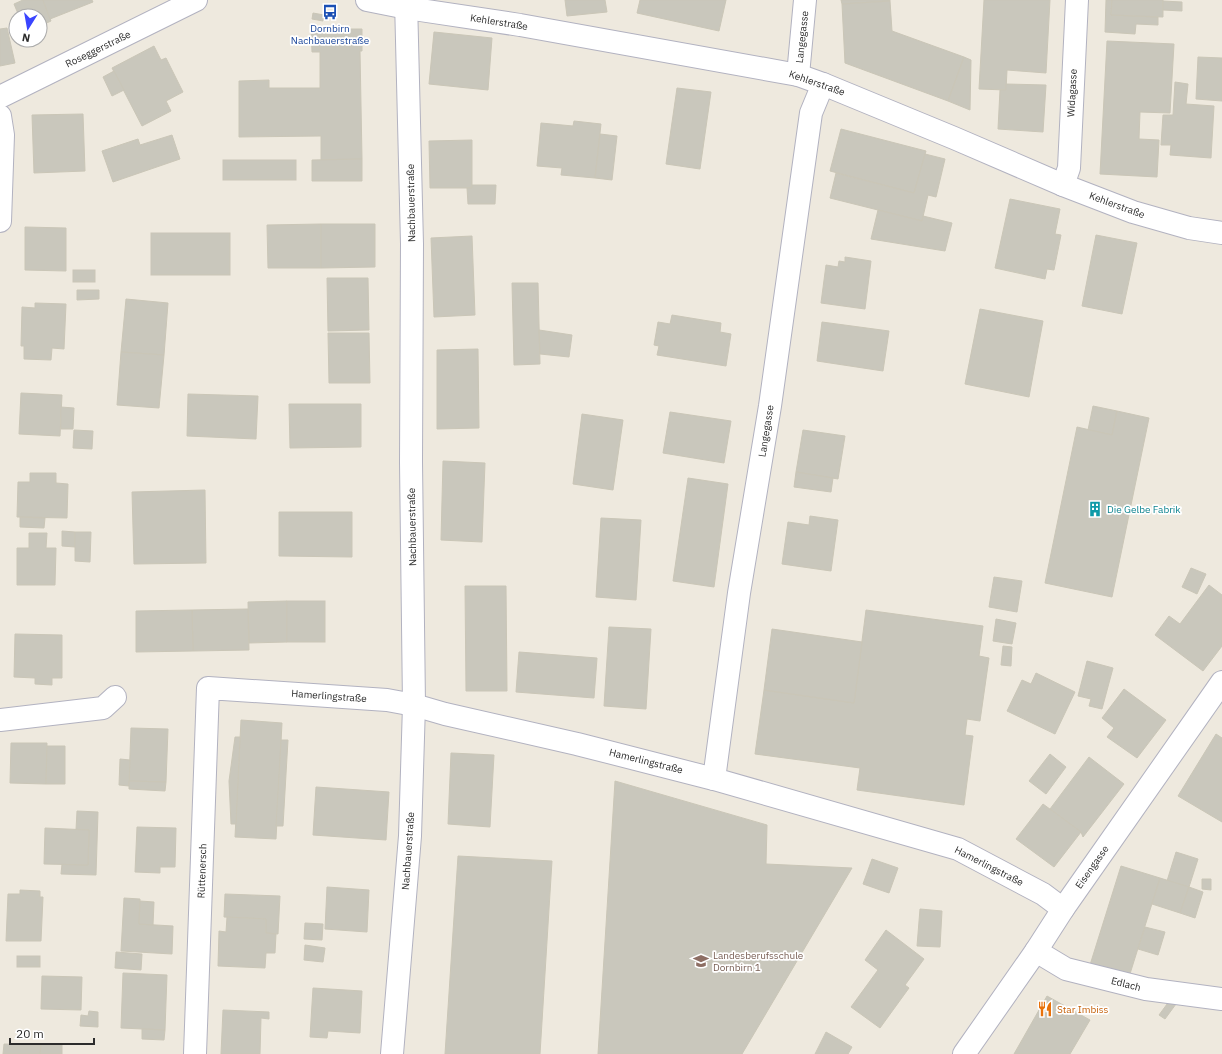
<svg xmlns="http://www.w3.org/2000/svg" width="1222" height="1054" font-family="'IBM Plex Sans',sans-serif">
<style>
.building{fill:#c9c7bc;stroke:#cac6b7}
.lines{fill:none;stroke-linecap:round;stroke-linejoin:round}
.street-casing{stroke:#b2b2c0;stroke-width:24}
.secondary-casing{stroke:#b2b2c0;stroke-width:24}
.street{stroke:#fff;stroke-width:22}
.secondary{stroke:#fff;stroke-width:22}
.labels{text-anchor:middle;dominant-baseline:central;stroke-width:3.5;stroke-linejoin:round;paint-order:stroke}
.street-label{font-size:10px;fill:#2c2c2c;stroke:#fff}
.transit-label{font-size:10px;fill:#164399;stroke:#fff}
.culture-label{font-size:10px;fill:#0d838f;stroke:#fff;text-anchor:start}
.education-label{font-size:10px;fill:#785e54;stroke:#fff;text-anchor:start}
.food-label{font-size:10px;fill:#c56008;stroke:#fff;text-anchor:start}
</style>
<rect width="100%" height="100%" fill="#eee9de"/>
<g class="building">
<path d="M 23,0 L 43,0 L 51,21 L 40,26 L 40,16 L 19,16 L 14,4 Z"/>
<path d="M 43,0 L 92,0 L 93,2 L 50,19 Z"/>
<path d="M 565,0 L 605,0 L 607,12 L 567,16 Z"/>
<path d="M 640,0 L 726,0 L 719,31 L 637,13 Z"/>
<path d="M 841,0 L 890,0 L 890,1 L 842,4 Z"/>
<path d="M 984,0 L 1050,0 L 1046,73 L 1007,70 L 1006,90 L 979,89 Z"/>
<path d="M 1106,0 L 1112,0 L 1111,15 L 1158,17 L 1158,25 L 1136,24 L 1135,34 L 1105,32 Z"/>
<path d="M 1112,0 L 1163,0 L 1163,17 L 1111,15 Z"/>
<path d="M 890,1 L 892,31 L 964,57 L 948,101 L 845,63 L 842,4 Z"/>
<path d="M 1163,1 L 1182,2 L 1182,11 L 1163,10 Z"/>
<path d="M 313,13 L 324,15 L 323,21 L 312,19 Z"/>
<path d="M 7,28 L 15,63 L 0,66 L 0,29 Z"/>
<path d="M 311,29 L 362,29 L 362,51 L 360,51 L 362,159 L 321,160 L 321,136 L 239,137 L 239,81 L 269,80 L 269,88 L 320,88 L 320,52 L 312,52 Z"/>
<path d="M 434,32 L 492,38 L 488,90 L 429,84 Z"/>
<path d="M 1107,41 L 1174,44 L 1170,113 L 1140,112 L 1139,139 L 1159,140 L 1157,177 L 1100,174 Z"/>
<path d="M 154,46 L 161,60 L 166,58 L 183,92 L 166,101 L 171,111 L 142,126 L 112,68 Z"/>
<path d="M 964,57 L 971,60 L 970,110 L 948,101 Z"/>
<path d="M 1198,57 L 1222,58 L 1222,101 L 1196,99 Z"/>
<path d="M 114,71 L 124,90 L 112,96 L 103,77 Z"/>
<path d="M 1175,82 L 1188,84 L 1186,104 L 1214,106 L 1211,158 L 1170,155 L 1171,145 L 1161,145 L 1163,115 L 1173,115 Z"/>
<path d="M 1006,84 L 1046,85 L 1043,132 L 998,129 L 1000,90 L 1006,90 Z"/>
<path d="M 677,88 L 711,92 L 700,169 L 666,164 Z"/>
<path d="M 83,114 L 85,171 L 34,173 L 32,115 Z"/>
<path d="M 574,121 L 601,124 L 595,178 L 561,175 L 562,168 L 537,166 L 541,123 L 573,126 Z"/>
<path d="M 841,129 L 926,151 L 914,193 L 830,171 Z"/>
<path d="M 600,134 L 617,136 L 612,180 L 595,178 Z"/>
<path d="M 172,135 L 180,159 L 113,182 L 102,151 L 138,139 L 140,145 Z"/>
<path d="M 472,140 L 472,188 L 430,188 L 429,141 Z"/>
<path d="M 925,154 L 945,159 L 936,197 L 928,195 L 922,221 L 830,198 L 836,173 L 914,193 Z"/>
<path d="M 362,159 L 362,181 L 312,181 L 312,160 Z"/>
<rect x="223" y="160" width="73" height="20"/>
<path d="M 472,185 L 496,185 L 495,204 L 468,204 L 467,188 L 472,188 Z"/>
<path d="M 1010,199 L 1060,209 L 1055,234 L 1061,235 L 1054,270 L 1047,269 L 1045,279 L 995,268 Z"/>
<path d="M 878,210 L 922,221 L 923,216 L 952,223 L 945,251 L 871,239 Z"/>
<path d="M 321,224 L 375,224 L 375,267 L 321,268 Z"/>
<path d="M 321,224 L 321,268 L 268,268 L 267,225 Z"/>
<path d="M 25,227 L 66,228 L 66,271 L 25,270 Z"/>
<rect x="151" y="233" width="79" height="42"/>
<path d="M 1096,235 L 1137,243 L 1122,314 L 1082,306 Z"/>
<path d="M 472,236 L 475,315 L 434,317 L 431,238 Z"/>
<path d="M 845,257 L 871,261 L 865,309 L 821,303 L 826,265 L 838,267 L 839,261 L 845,262 Z"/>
<rect x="73" y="270" width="22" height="12"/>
<path d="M 327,278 L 368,278 L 369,330 L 328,331 Z"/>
<path d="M 512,283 L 538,283 L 540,364 L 514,365 Z"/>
<path d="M 77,290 L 99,290 L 99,299 L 77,300 Z"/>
<path d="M 126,299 L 168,303 L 164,355 L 121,352 Z"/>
<path d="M 35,303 L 66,304 L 64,349 L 52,348 L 51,360 L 24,359 L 24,346 L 21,346 L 22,307 L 35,308 Z"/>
<path d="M 980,309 L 1043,321 L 1029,397 L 965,384 Z"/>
<path d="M 672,315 L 721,323 L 720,332 L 731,334 L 726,366 L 657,355 L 659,346 L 654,345 L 658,322 L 670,324 Z"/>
<path d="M 822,322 L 889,331 L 883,371 L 817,361 Z"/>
<path d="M 539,330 L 572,335 L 569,357 L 540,354 Z"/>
<path d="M 328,333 L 369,333 L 370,383 L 329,383 Z"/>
<path d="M 478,349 L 479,428 L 437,429 L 437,350 Z"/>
<path d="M 121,352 L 164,355 L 159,408 L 117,405 Z"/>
<path d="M 21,393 L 62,395 L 60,436 L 19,434 Z"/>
<path d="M 188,394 L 258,396 L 256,439 L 187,436 Z"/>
<path d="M 289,404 L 361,404 L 361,447 L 290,448 Z"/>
<path d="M 1093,406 L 1117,411 L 1112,435 L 1088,430 Z"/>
<path d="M 61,407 L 74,408 L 73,429 L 61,429 Z"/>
<path d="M 1117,411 L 1149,418 L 1112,597 L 1045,583 L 1077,427 L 1112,435 Z"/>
<path d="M 670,412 L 731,421 L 724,463 L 663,453 Z"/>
<path d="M 582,414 L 623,420 L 613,490 L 573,484 Z"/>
<path d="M 74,430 L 93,431 L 92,449 L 73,448 Z"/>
<path d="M 803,430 L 845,436 L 838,479 L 796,472 Z"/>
<path d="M 443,461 L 485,463 L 482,542 L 441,540 Z"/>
<path d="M 796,472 L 833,478 L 831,492 L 794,487 Z"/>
<path d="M 30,473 L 56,473 L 56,483 L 68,484 L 67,518 L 17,517 L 18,482 L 30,482 Z"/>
<path d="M 688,478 L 728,484 L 714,587 L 673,581 Z"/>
<path d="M 205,490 L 206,563 L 134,564 L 132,492 Z"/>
<path d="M 279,512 L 352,512 L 352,557 L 279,556 Z"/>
<path d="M 810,516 L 838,520 L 831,571 L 782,564 L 788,522 L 809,525 Z"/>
<path d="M 20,517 L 45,518 L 44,528 L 20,527 Z"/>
<path d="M 601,518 L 641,520 L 636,600 L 596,597 Z"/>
<path d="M 62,531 L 75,532 L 75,547 L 62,546 Z"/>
<path d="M 75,532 L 91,532 L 90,562 L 75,561 Z"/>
<path d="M 29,533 L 47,533 L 46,548 L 56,548 L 55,585 L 17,585 L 17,548 L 29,548 Z"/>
<path d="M 1191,568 L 1206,574 L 1197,594 L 1182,587 Z"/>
<path d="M 994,577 L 1022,581 L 1017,612 L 989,607 Z"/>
<path d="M 1209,585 L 1222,595 L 1222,646 L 1203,671 L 1155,635 L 1169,616 L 1180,624 Z"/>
<path d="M 465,586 L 506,586 L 507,691 L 466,691 Z"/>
<path d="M 287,601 L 287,642 L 249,643 L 248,602 Z"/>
<rect x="287" y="601" width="38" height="41"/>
<path d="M 248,609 L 249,650 L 193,651 L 192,610 Z"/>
<path d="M 192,610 L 193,651 L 136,652 L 136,611 Z"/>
<path d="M 866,610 L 983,626 L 979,656 L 989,658 L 980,721 L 967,719 L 965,735 L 973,736 L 964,805 L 857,790 L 860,768 L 755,754 L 764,690 L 854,703 Z"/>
<path d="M 996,619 L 1016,623 L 1012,644 L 993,641 Z"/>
<path d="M 609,627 L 651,629 L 646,709 L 604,706 Z"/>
<path d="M 772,629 L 862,642 L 854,703 L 764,690 Z"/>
<path d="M 15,634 L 62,635 L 62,678 L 52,678 L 52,685 L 35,684 L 35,678 L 14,677 Z"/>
<path d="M 1003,646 L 1012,647 L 1011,666 L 1001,665 Z"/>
<path d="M 519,652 L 597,658 L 594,698 L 516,692 Z"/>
<path d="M 1087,661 L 1113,668 L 1102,709 L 1089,706 L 1091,699 L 1078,696 Z"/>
<path d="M 1036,673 L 1075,692 L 1055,734 L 1007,711 L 1022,680 L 1031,684 Z"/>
<path d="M 1124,689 L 1166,720 L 1137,758 L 1107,737 L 1114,728 L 1102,718 Z"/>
<path d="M 241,720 L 282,723 L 276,839 L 235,837 Z"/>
<path d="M 131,728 L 168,729 L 166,782 L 129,781 Z"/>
<path d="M 1216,734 L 1222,738 L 1222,822 L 1178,796 Z"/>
<path d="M 235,737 L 240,737 L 236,824 L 231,824 L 229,781 Z"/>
<path d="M 281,740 L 288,740 L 283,826 L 276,826 Z"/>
<path d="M 11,743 L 47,743 L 46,784 L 10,783 Z"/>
<path d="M 47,746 L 65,746 L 65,784 L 46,784 Z"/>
<path d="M 451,753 L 494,755 L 490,827 L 448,824 Z"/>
<path d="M 1050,754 L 1066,767 L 1046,794 L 1029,781 Z"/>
<path d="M 1089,757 L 1124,784 L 1083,837 L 1081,832 L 1050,809 Z"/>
<path d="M 120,759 L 130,760 L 129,786 L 119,785 Z"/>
<path d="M 129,781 L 166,782 L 165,791 L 129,789 Z"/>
<path d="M 615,781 L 767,825 L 766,864 L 852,868 L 742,1054 L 598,1054 Z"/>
<path d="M 316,787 L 389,792 L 386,840 L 313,835 Z"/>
<path d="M 1043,804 L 1081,832 L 1054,867 L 1016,839 Z"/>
<path d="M 77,811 L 98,812 L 96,875 L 61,874 L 62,864 L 88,865 L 89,830 L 76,830 Z"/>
<path d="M 137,827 L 176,828 L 175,867 L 160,867 L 160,873 L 135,872 Z"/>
<path d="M 45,828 L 89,830 L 88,865 L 44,864 Z"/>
<path d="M 1176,852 L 1198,859 L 1189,887 L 1167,881 Z"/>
<path d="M 458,856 L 552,861 L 540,1054 L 445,1054 Z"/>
<path d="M 872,859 L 898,868 L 889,893 L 863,884 Z"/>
<path d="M 1121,866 L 1160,878 L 1129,977 L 1090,965 Z"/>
<path d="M 1160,878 L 1189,887 L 1180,913 L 1152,904 Z"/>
<path d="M 1202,879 L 1211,879 L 1211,890 L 1202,889 Z"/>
<path d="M 327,887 L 369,890 L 367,932 L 325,929 Z"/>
<path d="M 1189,887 L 1203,892 L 1195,918 L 1180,913 Z"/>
<path d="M 20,890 L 40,891 L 40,897 L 43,897 L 41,941 L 6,941 L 8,894 L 20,894 Z"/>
<path d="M 225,894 L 280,896 L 278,934 L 266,933 L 266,919 L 224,917 Z"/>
<path d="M 124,898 L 140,899 L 139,924 L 173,926 L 172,954 L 121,951 Z"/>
<path d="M 140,901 L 154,902 L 153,925 L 139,924 Z"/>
<path d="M 920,909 L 942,911 L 940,947 L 917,946 Z"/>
<path d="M 227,917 L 266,919 L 266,933 L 276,934 L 275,953 L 266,953 L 265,968 L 218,966 L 219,931 L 226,932 Z"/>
<path d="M 305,923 L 323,924 L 322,940 L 304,939 Z"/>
<path d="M 1145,927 L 1165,932 L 1158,955 L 1138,949 Z"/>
<path d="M 886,930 L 924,959 L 905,985 L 909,988 L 880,1028 L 851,1007 L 878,970 L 865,960 Z"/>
<path d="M 305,945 L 325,948 L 323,962 L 304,960 Z"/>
<path d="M 116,952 L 142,954 L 141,970 L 115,968 Z"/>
<rect x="17" y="956" width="23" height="11"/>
<path d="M 123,973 L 167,975 L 165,1030 L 121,1028 Z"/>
<path d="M 42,976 L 82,977 L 81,1010 L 41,1009 Z"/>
<path d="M 313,988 L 362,991 L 360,1033 L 328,1031 L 327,1038 L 310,1037 Z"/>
<path d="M 1047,996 L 1090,1020 L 1070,1054 L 1014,1054 Z"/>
<path d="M 1170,1000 L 1176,1004 L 1165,1019 L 1159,1015 Z"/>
<path d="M 223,1010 L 269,1012 L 269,1019 L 261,1018 L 260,1054 L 221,1054 Z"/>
<path d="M 89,1011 L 98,1012 L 98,1027 L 80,1026 L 81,1015 L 88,1016 Z"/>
<path d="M 142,1029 L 165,1030 L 164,1040 L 142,1039 Z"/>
<path d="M 826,1032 L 852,1047 L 848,1054 L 815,1054 Z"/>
<path d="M 4,1044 L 41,1045 L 40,1054 L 3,1054 Z"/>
<path d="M 41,1045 L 62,1045 L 62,1054 L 40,1054 Z"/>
</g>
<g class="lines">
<g class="street-casing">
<g id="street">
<path d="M 798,75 L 805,0"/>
<path d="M 0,97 L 196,0"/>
<path d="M 0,116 L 3,135 L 0,221"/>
<path d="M 1063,185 L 1069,168 L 1077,0"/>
<path d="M 0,720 L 103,708 L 115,697"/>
<path d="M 714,779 L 739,593 L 770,406 L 811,113 L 823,84"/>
<path d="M 1036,951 L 1066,969 L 1146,989 L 1222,999"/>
<path d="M 195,1054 L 208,688 L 387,700 L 414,705 L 445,714 L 577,744 L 714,779 L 958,849 L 1043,894 L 1063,909"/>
<path d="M 392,1054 L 410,836 L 414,705 L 411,462 L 412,244 L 406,0"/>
</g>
</g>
<g class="secondary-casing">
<g id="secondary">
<path d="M 367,0 L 407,8 L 520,25 L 798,75 L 823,84 L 954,138 L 1063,185 L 1133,212 L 1189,228 L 1222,233"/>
<path d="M 964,1054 L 1036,951 L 1063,909 L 1222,682"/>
</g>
</g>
<use href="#street" class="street"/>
<use href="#secondary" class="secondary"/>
</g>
<defs>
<g id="bus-bare" transform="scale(1.2)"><path d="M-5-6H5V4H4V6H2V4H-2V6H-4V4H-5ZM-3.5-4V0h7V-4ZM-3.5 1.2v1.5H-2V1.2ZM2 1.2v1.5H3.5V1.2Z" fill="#1a4fb4" stroke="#fff" stroke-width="2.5" paint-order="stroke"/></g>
<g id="building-bare" transform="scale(1.2)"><path d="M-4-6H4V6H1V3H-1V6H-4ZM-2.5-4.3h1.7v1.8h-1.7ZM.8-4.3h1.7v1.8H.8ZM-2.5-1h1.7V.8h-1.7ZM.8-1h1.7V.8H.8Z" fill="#0f9aa8" stroke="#fff" stroke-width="2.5" paint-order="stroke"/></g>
<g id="school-bare" transform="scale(1.2)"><path d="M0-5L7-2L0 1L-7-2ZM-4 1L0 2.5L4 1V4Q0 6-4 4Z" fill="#8d6e63" stroke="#fff" stroke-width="2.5" paint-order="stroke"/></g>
<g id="restaurant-bare" transform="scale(1.2)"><path d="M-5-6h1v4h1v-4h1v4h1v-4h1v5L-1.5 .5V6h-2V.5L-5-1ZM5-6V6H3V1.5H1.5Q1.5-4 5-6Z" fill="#e8710a" stroke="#fff" stroke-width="2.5" paint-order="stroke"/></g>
</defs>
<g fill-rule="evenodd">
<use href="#bus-bare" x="330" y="12"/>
<use href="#building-bare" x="1095" y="509"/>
<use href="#school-bare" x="701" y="961"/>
<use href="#restaurant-bare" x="1045" y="1009"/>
</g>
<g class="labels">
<g class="street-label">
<text transform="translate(499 22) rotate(9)">Kehlerstraße</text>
<text transform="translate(802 37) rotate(-84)">Langegasse</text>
<text transform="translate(98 49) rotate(-26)">Roseggerstraße</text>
<text transform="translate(817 83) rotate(19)">Kehlerstraße</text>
<text transform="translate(1072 93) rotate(-87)">Widagasse</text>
<text transform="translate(411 203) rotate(-91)">Nachbauerstraße</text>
<text transform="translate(1117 205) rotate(20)">Kehlerstraße</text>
<text transform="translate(766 431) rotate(-81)">Langegasse</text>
<text transform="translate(412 527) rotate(-91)">Nachbauerstraße</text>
<text transform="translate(329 696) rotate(4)">Hamerlingstraße</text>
<text transform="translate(646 761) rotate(14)">Hamerlingstraße</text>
<text transform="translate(408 851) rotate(-86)">Nachbauerstraße</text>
<text transform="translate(989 866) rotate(27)">Hamerlingstraße</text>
<text transform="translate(1092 867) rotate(-55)">Eisengasse</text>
<text transform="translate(202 871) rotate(-88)">Rüttenersch</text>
<text transform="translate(1126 984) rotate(14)">Edlach</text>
</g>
<g class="transit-label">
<text x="330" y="28">Dornbirn<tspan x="330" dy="12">Nachbauerstraße</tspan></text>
</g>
<g class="culture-label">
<text x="1107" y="509">Die Gelbe Fabrik</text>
</g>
<g class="education-label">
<text x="713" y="955">Landesberufsschule<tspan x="713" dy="12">Dornbirn 1</tspan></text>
</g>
<g class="food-label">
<text x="1057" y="1009">Star Imbiss</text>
</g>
</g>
<g transform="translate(28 28) rotate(191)"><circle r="19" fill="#ffffff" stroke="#ababab"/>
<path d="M0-3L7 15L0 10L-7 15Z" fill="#3a45ff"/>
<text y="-6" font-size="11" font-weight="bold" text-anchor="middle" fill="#2c2c2c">N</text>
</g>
<path d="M10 1038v6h84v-6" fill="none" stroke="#2c2c2c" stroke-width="2"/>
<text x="16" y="1038" font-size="12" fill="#2c2c2c" stroke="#ffffff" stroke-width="3" paint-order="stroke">20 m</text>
</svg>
